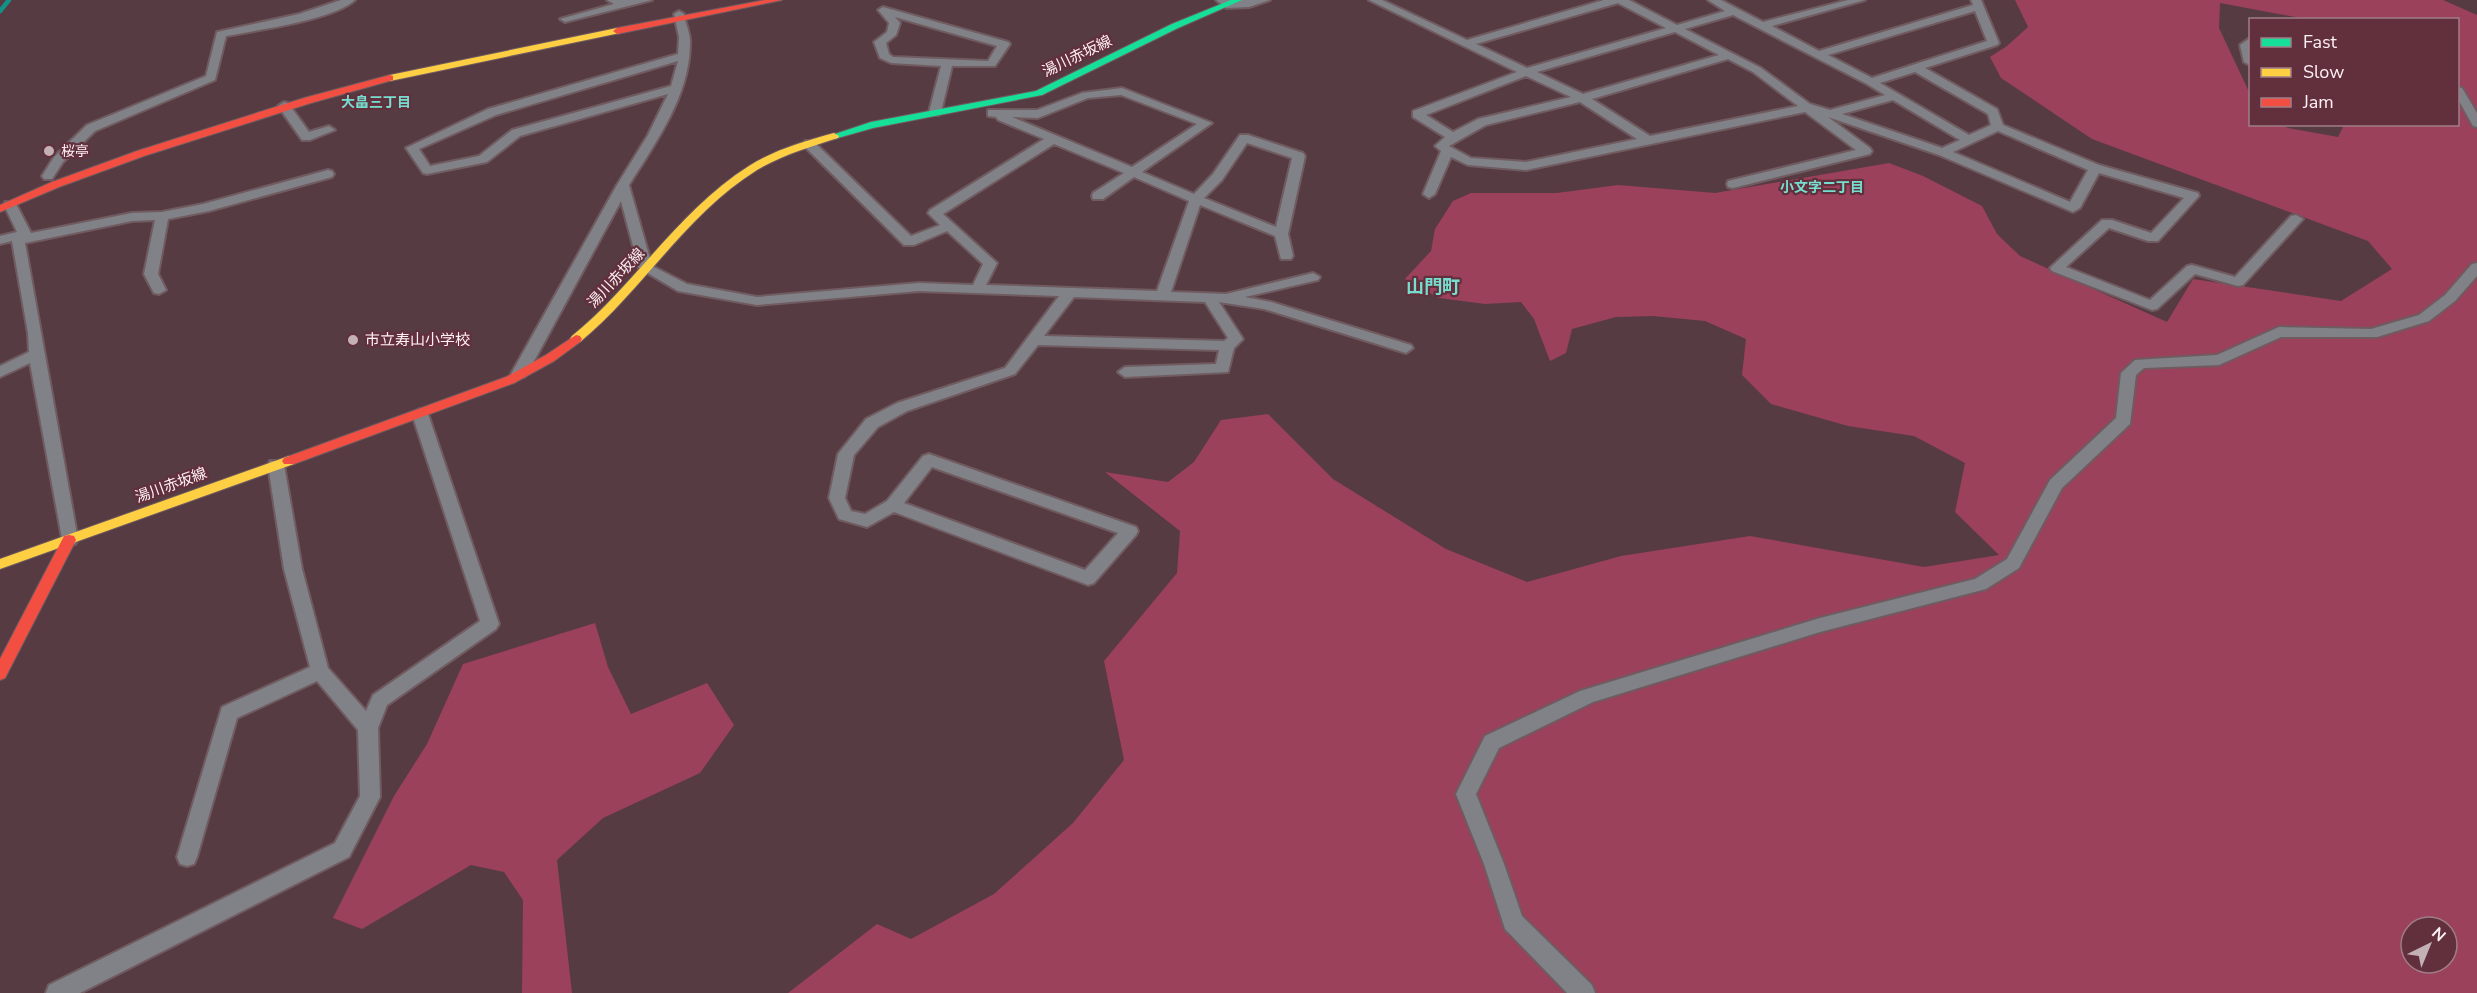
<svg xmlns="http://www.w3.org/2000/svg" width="2477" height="993" font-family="'Nunito Sans','Noto Sans JP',sans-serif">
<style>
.forest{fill:#9b415c;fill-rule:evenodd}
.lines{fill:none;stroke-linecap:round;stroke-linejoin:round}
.stream{stroke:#129287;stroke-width:4.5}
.street-casing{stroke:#6f5b60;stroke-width:4}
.fast-casing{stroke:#6f5b60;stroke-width:2}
.slow-casing{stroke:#6f5b60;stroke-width:2}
.jam-casing{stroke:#6f5b60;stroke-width:2}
.street{fill:#818288;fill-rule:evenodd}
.fast{fill:#16e098;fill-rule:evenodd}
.slow{fill:#ffcf43;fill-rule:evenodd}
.jam{fill:#f24e42;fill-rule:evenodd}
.poi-dot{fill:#c4b1b5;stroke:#62303d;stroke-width:2}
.labels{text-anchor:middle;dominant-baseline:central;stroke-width:4.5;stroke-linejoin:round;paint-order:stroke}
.far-neighbourhood-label{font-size:14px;font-weight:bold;fill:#75decf;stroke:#62303d}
.far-poi-label{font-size:14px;fill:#fef1f3;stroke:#62303d;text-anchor:start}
.street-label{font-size:15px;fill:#fef1f3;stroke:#62303d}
.poi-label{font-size:15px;fill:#fef1f3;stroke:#62303d;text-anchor:start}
.quarter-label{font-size:18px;font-weight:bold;fill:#75decf;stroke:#62303d}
</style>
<rect width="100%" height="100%" fill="#573b43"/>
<g class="forest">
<path d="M 2015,0 L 2443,0 L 2477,15 L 2477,993 L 788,993 L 877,924 L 911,939 L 994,894 L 1073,823 L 1124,760 L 1104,661 L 1177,573 L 1180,531 L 1105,472 L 1168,482 L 1194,462 L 1221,420 L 1268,414 L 1333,479 L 1446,549 L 1527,582 L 1621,556 L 1750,536 L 1924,567 L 1999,555 L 1955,512 L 1965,463 L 1914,436 L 1848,426 L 1771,404 L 1742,375 L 1746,339 L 1705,321 L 1653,316 L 1616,317 L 1572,329 L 1566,353 L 1550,361 L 1534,319 L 1521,302 L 1485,304 L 1439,298 L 1405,279 L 1431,251 L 1435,229 L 1453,201 L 1471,193 L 1557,193 L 1618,185 L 1715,193 L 1889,163 L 1923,176 L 1982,206 L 1997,234 L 2020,256 L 2167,322 L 2193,279 L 2341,301 L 2392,269 L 2368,241 L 2092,139 L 2001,78 L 1990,57 L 2007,46 L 2028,27 ZM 2220,3 L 2306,19 L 2458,20 L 2458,124 L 2344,125 L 2338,137 L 2288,128 L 2281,125 L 2250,124 L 2250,94 L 2219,28 ZM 2411,927 L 2447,927 L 2447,963 L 2411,963 Z"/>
<path d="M 595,623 L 608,667 L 631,714 L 707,683 L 734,725 L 700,773 L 603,818 L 557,860 L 572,993 L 522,993 L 523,900 L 504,872 L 471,865 L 362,929 L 333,918 L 394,796 L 427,744 L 463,664 Z"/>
</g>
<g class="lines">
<path class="stream" d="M 0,11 L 9,0"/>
<g class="street-casing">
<g id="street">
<path d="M 341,0 L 355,0 C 333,20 257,30 226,36 L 215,80 L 95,131 L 63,162 L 52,179 L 44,179 L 42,176 L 54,157 L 87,125 L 206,76 L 217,32 L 299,14 Z"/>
<path d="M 607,0 L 652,0 L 565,22 L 560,19 L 614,4 Z"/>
<path d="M 1216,0 L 1270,0 L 1249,7 L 1226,8 Z"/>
<path d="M 1369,0 L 1382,0 L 1467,40 L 1604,0 L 1629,0 L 1677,25 L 1725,11 L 1708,0 L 1721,0 L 1763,22 L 1848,0 L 1865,0 L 1772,26 L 1819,51 L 1973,5 L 1971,0 L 1981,0 L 1999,43 L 1997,45 L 1925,68 L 1997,109 L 2003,125 L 2099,165 L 2198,193 L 2199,196 L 2158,241 L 2148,241 L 2109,228 L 2066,267 L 2150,300 L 2187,266 L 2192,265 L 2235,277 L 2291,216 L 2296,215 L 2303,219 L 2243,285 L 2238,286 L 2195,274 L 2157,309 L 2152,310 L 2052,271 L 2050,268 L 2102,220 L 2112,220 L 2151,233 L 2184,198 L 2099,173 L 2080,208 L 2073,212 L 1939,155 L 1828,117 L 1870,148 L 1872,151 L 1870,154 L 1733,188 L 1728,187 L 1727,184 L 1728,181 L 1856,150 L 1805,112 L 1526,170 L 1468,165 L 1451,157 L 1435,194 L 1429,198 L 1423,194 L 1441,151 L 1435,146 L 1445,137 L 1413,117 L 1413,111 L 1517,72 ZM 1618,3 L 1666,28 L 1527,68 L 1476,44 ZM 1975,11 L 1987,41 L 1872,78 L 1828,55 ZM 1733,15 L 1867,84 L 1885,95 L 1830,110 L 1810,104 L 1761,68 L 1685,29 ZM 1675,32 L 1719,55 L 1583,94 L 1537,72 ZM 1728,59 L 1753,72 L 1798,106 L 1650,136 L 1592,99 ZM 1915,72 L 1988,114 L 1991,125 L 1969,135 L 1880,83 ZM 1526,76 L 1571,97 L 1478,119 L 1453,132 L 1426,115 ZM 1893,100 L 1960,140 L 1942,148 L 1842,114 ZM 1580,102 L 1637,139 L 1526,162 L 1471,158 L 1449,146 L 1486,125 ZM 1998,131 L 2088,170 L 2070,202 L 1953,152 Z"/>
<path d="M 883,7 L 1008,42 L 1010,44 L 995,66 L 952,66 L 941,112 L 939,115 L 931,115 L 929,112 L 941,66 L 891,63 L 880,58 L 874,42 L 887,32 L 889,23 L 878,10 ZM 895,17 L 997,46 L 988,61 L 893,57 L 889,54 L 886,43 L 896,35 L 900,23 Z"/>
<path d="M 679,11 L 684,14 C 685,23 690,32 690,41 C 691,94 656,142 629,185 L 652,266 L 687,284 L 757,297 L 919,283 L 973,285 L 983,264 L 947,231 L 914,245 L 904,245 L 805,147 L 805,141 L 813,141 L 911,236 L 940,225 L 928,213 L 930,210 L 1044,139 L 998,120 L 996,117 L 988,116 L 988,110 L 1037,110 L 1082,93 L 1122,88 L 1212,123 L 1142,172 L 1194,194 L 1213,174 L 1240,135 L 1248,135 L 1303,153 L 1305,156 L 1288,234 L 1293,256 L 1291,259 L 1281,259 L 1275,236 L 1200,205 L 1171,292 L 1226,294 L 1313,273 L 1320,277 L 1318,280 L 1245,297 L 1271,302 L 1411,345 L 1413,348 L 1406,353 L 1264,309 L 1219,302 L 1243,339 L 1234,348 L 1228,372 L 1125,377 L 1118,372 L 1125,367 L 1216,364 L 1219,350 L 1038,345 L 1015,374 L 907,411 L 878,427 L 854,455 L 845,498 L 851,511 L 865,514 L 887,501 L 923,456 L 929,454 L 1136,527 L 1138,531 L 1136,535 L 1094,583 L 1088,585 L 894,512 L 867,527 L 839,519 L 829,498 L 838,454 L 866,419 L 897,403 L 1005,368 L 1059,296 L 919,291 L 757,305 L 678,291 L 639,268 L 621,201 L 527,374 L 524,377 L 514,377 L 511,374 L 617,185 L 648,135 L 668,94 L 520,136 L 487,162 L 427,174 L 423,173 L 406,148 L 488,109 L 678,54 L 679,37 L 674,14 ZM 678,61 L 671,86 L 512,130 L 479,156 L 430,166 L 419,149 L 496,115 ZM 1121,95 L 1197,124 L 1132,167 L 1012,117 L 1038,118 L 1088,98 ZM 1247,143 L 1292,158 L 1276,227 L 1204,198 L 1222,180 ZM 1054,144 L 1124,173 L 1093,193 L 1092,196 L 1093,199 L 1103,199 L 1134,177 L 1189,201 L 1157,291 L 986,285 L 997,263 L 943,214 ZM 1074,297 L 1205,302 L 1228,338 L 1224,341 L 1044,336 ZM 932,467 L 1118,533 L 1085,570 L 904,503 Z"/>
<path d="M 2250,38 L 2250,65 L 2244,62 L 2240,45 Z"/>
<path d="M 2458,87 L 2462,88 L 2477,113 L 2477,127 L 2473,126 L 2458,99 Z"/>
<path d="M 284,102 L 288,103 L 309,132 L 329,126 L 335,130 L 310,140 L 302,140 L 278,106 Z"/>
<path d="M 328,170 L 332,171 L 334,174 L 332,177 L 209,211 L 168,219 L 158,274 L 166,290 L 159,294 L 154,293 L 144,274 L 155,220 L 132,221 L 25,243 L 78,540 L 75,544 L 69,546 L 63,544 L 30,363 L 0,377 L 0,366 L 29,352 L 28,333 L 12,241 L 0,244 L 0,236 L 17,232 L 4,205 L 5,202 L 15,202 L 31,233 L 132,213 L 162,212 L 203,204 Z"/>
<path d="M 2477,263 L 2477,276 L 2455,301 L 2429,321 L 2377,337 L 2281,337 L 2219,365 L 2144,368 L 2136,375 L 2130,424 L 2062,488 L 2019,568 L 1986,589 L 1820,632 L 1593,702 L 1499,748 L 1476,794 L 1504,864 L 1522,916 L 1592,985 L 1595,993 L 1567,993 L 1505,929 L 1484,864 L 1456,794 L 1485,736 L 1580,691 L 1820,618 L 1975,579 L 2007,559 L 2050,480 L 2116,418 L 2121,373 L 2135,360 L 2217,355 L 2279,327 L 2371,329 L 2419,315 L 2445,295 L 2472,264 Z"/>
<path d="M 420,409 L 428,414 L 499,624 L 496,629 L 387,705 L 378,728 L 380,797 L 349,857 L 80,993 L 46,993 L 49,985 L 335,843 L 360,796 L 358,730 L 317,681 L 237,718 L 197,857 L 194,864 L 187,866 L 180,864 L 177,857 L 222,707 L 310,667 L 284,569 L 268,465 L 270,461 L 282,461 L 284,465 L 302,569 L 328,668 L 366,711 L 373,695 L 480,621 L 412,414 Z"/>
</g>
</g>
<g class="fast-casing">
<path id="fast" d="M 1231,0 L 1242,0 L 1178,28 L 1042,95 L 873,128 L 834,139 L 829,136 L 871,122 L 1036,91 L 1172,24 Z"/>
</g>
<g class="slow-casing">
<g id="slow">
<path d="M 617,28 L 620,29 L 620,33 L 390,81 L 385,78 L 390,75 Z"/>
<path d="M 834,133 L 839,136 L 838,138 C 810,147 782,155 757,170 C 686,214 643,290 580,342 L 572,342 L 570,339 L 572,336 C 635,285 679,210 749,166 C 774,150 805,141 834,133 Z"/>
<path d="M 289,456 L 294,458 L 296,461 L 294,464 L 0,569 L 0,559 Z"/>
</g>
</g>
<g class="jam-casing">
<g id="jam">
<path d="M 765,0 L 782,0 L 617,34 L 613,31 L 617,28 Z"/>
<path d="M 390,75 L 393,76 L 393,80 L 311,103 L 144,156 L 59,187 L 0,212 L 0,205 L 52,182 L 137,151 L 304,98 Z"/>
<path d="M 576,335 L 580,336 L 582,339 L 580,342 L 554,361 L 514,383 L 294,464 L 284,464 L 282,461 L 284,458 L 506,377 L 546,355 Z"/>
<path d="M 69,535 L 74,536 L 76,540 L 5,678 L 0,680 L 0,659 L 62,540 L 64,536 Z"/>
</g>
</g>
<use href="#street" class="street"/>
<use href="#fast" class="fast"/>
<use href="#slow" class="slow"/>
<use href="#jam" class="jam"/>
</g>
<g class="poi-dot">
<circle cx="49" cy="151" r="6"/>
<circle cx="353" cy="340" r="6"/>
</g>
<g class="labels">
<g class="far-neighbourhood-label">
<text x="376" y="102">大畠三丁目</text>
<text x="1822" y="187">小文字二丁目</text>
</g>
<g class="far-poi-label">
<text x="61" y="151">桜亭</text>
</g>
<g class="street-label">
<text transform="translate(1077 56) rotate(-26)">湯川赤坂線</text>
<text transform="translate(616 278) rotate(-47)">湯川赤坂線</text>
<text transform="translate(171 485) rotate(-20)">湯川赤坂線</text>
</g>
<g class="poi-label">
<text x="365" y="340">市立寿山小学校</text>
</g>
<g class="quarter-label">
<text x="1433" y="287">山門町</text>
</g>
</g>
<rect x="2249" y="18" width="210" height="108" fill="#62303d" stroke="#a07d86" stroke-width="1.5"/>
<rect x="2261" y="38" width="30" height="9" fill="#16e098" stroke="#a07d86" stroke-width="1.5"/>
<text x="2303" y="48" font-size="18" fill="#fef1f3">Fast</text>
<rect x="2261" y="68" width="30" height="9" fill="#ffcf43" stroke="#a07d86" stroke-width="1.5"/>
<text x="2303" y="78" font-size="18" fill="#fef1f3">Slow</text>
<rect x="2261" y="98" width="30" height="9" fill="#f24e42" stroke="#a07d86" stroke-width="1.5"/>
<text x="2303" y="108" font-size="18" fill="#fef1f3">Jam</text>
<g transform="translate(2429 945) rotate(43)"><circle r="28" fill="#62303d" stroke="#a07d86" stroke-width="1.5"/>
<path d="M0-4.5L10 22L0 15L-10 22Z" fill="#c4b1b5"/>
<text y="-9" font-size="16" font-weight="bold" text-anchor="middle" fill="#fef1f3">N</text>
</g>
</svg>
